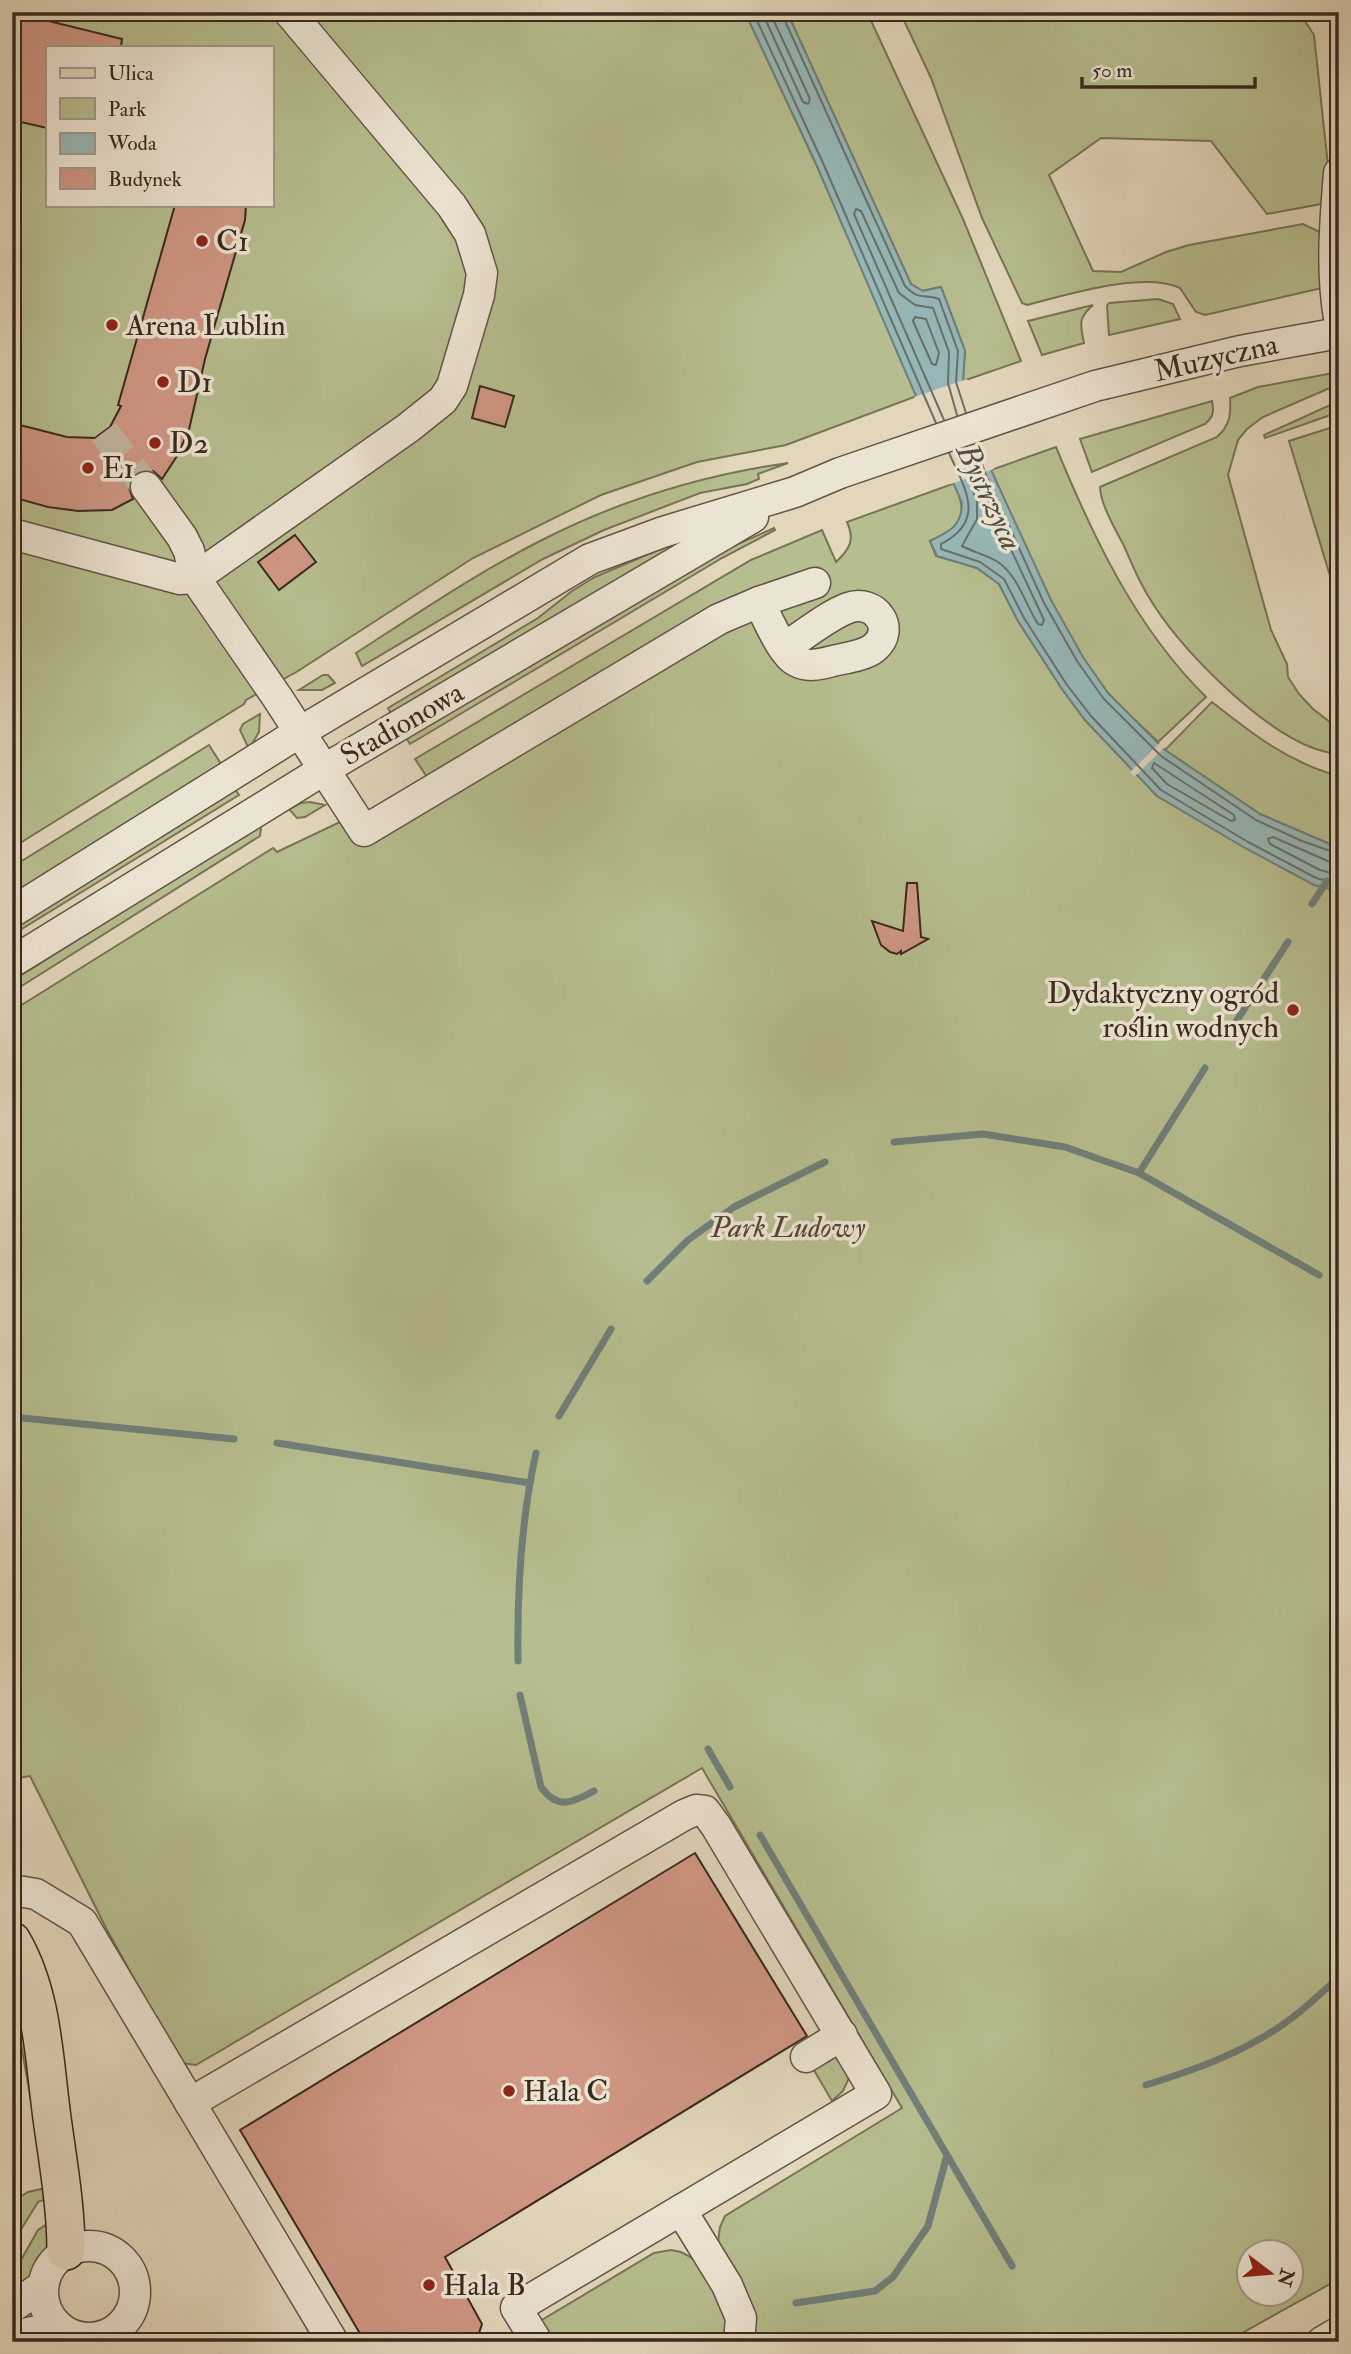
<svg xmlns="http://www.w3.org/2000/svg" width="1351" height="2354" font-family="'IM FELL Double Pica',serif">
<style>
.green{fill:#b6bd8e;stroke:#777456;stroke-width:2;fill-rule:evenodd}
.water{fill:#96b7b7;stroke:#707f7a;stroke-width:2}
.pier{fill:#e2d6bb}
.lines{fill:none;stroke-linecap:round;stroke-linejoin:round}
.shore{stroke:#67706a;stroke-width:2}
.stream{stroke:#707f7a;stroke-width:7}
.building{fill:#cf9683;stroke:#382a1e;stroke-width:2}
.minor-tunnel{stroke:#c0b49c;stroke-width:30;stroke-dasharray:30 15;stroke-linecap:butt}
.minor-casing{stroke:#625545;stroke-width:33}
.major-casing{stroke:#382a1e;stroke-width:40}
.minor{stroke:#ece4d3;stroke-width:30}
.major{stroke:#e2d6bb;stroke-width:37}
.poi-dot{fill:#8f2418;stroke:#ece4d3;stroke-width:2.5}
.labels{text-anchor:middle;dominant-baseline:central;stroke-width:7;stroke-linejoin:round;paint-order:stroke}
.poi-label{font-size:30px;fill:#382a1e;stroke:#ece4d3;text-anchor:start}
.street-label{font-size:30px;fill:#382a1e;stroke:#ece4d3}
.park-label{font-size:30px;font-style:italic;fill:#514734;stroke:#ece4d3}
.water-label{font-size:32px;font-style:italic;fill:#504d44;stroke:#ece4d3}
</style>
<rect width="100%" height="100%" fill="#e2d6bb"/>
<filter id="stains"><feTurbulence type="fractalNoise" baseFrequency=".00286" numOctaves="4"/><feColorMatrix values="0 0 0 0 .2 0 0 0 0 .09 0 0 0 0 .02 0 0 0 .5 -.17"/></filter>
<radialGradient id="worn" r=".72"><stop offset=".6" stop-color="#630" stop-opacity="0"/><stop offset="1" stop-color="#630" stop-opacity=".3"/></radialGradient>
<g class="green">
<path d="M 12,12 L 745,12 L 817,166 L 917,396 L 786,445 L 697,462 L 601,495 L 473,558 L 298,671 L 246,700 L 244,704 L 12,848 ZM 47,47 L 271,47 L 271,205 L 47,205 Z"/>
<path d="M 787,12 L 867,12 L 963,219 L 1021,361 L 963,381 L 965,351 L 941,287 L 922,291 L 911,284 Z"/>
<path d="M 900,12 L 1299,12 L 1314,35 L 1330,184 L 1321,204 L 1267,214 L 1211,141 L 1101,138 L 1049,175 L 1093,271 L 1121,272 L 1166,252 L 1189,245 L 1303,224 L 1318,231 L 1323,237 L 1322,288 L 1205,315 L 1196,312 L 1180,288 C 1142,271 1066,295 1027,305 L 1022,303 L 982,218 L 931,78 Z"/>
<path d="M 1158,299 L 1173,304 L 1180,319 L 1109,335 L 1107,306 L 1109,303 Z"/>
<path d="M 1093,305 C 1078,318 1080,324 1084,343 L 1042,355 L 1028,321 Z"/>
<path d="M 1339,372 L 1339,384 L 1263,417 L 1247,429 L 1238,440 L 1228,475 L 1271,630 L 1287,664 L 1288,677 L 1299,694 L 1313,709 L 1339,729 L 1339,755 C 1330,753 1321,751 1313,748 C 1256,726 1177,646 1147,594 C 1138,579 1131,562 1124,546 C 1115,528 1101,506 1100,487 L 1217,437 C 1230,425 1231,415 1230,398 L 1258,387 Z"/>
<path d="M 1212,401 C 1214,412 1214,416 1205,424 L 1092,472 L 1080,439 Z"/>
<path d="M 1339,401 L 1339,412 L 1265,438 L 1264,435 Z"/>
<path d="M 1339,425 L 1339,577 L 1331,579 L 1289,441 Z"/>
<path d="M 1056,447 C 1093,537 1136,628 1206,697 L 1158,742 C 1142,726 1123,710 1108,693 C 1058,633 1024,541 991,470 Z"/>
<path d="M 788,463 L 758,474 L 759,479 L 747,484 L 700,493 L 604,530 L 543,559 L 362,666 L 356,653 C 418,613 478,572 544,539 C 621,500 703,475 788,463 Z"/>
<path d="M 955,483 C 968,519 963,525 930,541 L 936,556 L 977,568 L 999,584 L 1018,621 L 1062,689 L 1085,720 L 1157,796 L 1314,885 L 1339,891 L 1339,2279 L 1226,2342 L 752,2342 L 718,2242 L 720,2227 L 725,2216 L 902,2108 L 702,1768 L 196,2065 L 181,2063 L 107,1930 L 30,1776 L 12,1779 L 12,1011 L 273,848 L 277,852 L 344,820 L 359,843 L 704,638 L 751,621 L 756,623 L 780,655 L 869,657 L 885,612 L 787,630 L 773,616 L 818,574 L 431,783 L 415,759 L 751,560 L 822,530 L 836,562 C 850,549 855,540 847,522 ZM 1250,2252 L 1292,2252 L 1292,2294 L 1250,2294 Z"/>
<path d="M 774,528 L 775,530 L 722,558 L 410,744 L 405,736 L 707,558 Z"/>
<path d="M 679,541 L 681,546 L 392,715 L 388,708 L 538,618 L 572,591 L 595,577 Z"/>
<path d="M 855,614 L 868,618 L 872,634 L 817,657 L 795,643 Z"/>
<path d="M 323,675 L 328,675 L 335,683 L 322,690 L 299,690 Z"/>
<path d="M 1212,702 C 1251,733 1289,763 1339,776 L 1339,848 L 1260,814 L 1165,750 Z"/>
<path d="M 260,714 L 259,732 L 249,749 L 240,730 L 243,724 Z"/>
<path d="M 209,745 L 223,767 L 12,896 L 12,867 Z"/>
<path d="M 235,789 L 239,795 L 12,935 L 12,927 Z"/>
<path d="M 310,802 L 325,805 L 305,817 L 297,818 L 289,809 L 301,803 Z"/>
<path d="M 259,826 L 261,829 L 260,836 L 12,992 L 12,981 Z"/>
<path d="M 12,1978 L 16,1989 L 21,1988 C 41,2054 50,2126 54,2196 L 38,2202 L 12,2244 L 12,2202 L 28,2192 L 46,2188 L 12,1992 Z"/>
<path d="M 840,2047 L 849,2078 L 843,2091 L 832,2101 L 811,2065 Z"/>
<path d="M 47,2224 L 53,2246 C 39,2268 32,2280 12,2297 L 12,2276 L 38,2230 Z"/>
<path d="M 671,2250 L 681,2252 L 696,2260 L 723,2307 L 727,2319 L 726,2342 L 545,2342 L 535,2324 L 654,2253 Z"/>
</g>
<path class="water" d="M 745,12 L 787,12 L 911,284 L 923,291 L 941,287 L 965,351 L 963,381 L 991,470 L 1051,600 L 1083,657 L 1108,693 L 1165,750 L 1260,814 L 1339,848 L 1339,891 L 1314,885 L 1245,848 L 1157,796 L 1085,720 L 1062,689 L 1018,621 L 999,584 L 977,568 L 937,556 L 930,541 C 949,532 962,526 962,503 L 817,166 Z"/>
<g class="pier">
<path d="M 967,379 L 994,469 L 951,484 L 914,397 Z"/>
<path d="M 1162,741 L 1166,746 L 1134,777 L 1130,772 Z"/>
</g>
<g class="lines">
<g class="shore">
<path d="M 753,12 L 823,163 L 936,423"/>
<path d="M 762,12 L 803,102 L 808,104 L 810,99 L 774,21 L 773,12"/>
<path d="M 781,12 L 905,286 C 920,302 925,293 939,299 L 958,351 L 956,382 L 966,413"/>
<path d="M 915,317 L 926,319 L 939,353 L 936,365 L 932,364 L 913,321 Z"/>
<path d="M 944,420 L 854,214 L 856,209 L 861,211 L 899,293 L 915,305 L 933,308 L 949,352 L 948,383 L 957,415"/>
<path d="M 976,444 L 985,473 L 1044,603 L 1077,661 L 1103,698 L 1161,756 L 1256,820 L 1302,841 L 1339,854"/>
<path d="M 958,450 L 977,502 L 977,519 L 962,546 C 973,552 987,555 998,562 C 1019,577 1025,604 1038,624 L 1042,625 L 1044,620 L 977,477 L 967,447"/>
<path d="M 949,453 C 965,489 987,520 941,544 L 941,549 L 980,562 L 1004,579 L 1024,618 L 1067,685 L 1091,716 L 1161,790 L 1248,842 L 1316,878 L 1339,884"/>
<path d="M 1154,763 L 1234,815 L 1235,820 L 1231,821 L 1167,784 L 1152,768 Z"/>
<path d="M 1339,863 L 1330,862 L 1273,837 L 1268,839 L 1270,844 L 1320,870 L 1339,875"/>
</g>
<g class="stream">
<path d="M 1312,904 L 1327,881"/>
<path d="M 1226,1037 L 1288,942"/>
<path d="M 894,1142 L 983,1134 L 1065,1147 L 1139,1173 L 1319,1275"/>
<path d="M 1139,1173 L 1205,1068"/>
<path d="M 647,1281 L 688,1240 L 734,1207 L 825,1162"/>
<path d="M 559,1416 L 611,1329"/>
<path d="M 12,1417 L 234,1439"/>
<path d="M 277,1443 L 530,1483"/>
<path d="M 518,1661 C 517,1592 521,1520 536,1453"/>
<path d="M 520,1695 L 541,1787 C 557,1810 572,1803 594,1791"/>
<path d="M 708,1749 L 730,1787"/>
<path d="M 760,1835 L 947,2155 L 928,2226 L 893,2277 L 875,2291 L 796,2303"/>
<path d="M 1146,2085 C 1194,2070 1243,2053 1285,2023 C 1304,2010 1321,1993 1339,1977"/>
<path d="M 947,2155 L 1012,2266"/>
</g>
</g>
<g class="building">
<path d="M 12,12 L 122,39 L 121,47 L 47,47 L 47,128 L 12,120 Z"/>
<path d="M 175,205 L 246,205 L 245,220 L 205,359 L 189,430 L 177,456 L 162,479 L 153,471 L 144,470 L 135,473 L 130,480 L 129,488 L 133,499 L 112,510 L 78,511 L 48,507 L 12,497 L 12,423 L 67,437 L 95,438 L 110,427 L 121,406 L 118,405 Z"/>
<path d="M 480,386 L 514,396 L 505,427 L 472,418 Z"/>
<path d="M 295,535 L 316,562 L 279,590 L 258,562 Z"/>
<path d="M 907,883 L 917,883 L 921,937 L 928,939 L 901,954 L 901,951 L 897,954 L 890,952 L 881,945 L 872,921 L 903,931 Z"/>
<path d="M 695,1853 L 807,2036 L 445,2257 L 482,2324 L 476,2342 L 365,2342 L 240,2130 Z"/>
</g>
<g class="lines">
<path class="minor-tunnel" d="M 104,432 L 146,487"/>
<g class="minor-casing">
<g id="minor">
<path d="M 1339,173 C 1335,222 1331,270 1339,318"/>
<path d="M 146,487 L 182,537 L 189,551 L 195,578 L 277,697 L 364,831 L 719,619 L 759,602 L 815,583"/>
<path d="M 12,534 L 180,579 L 195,578 L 408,428 L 443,400 L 452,386 L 479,295 L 482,273 L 470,234 L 452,206 L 289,12"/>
<path d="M 759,602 C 767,617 782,654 796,661 C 808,668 821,664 833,661 C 845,658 864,656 874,648 C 897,629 875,598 848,608 C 827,616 803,636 784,648"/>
<path d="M 12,912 L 300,732 L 590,559 L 663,532 L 795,492 L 840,473 L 1095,386 L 1240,351 L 1339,333"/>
<path d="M 12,962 L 325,769 L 753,517"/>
<path d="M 12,1890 L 36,1894 L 82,1922 L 333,2342"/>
<path d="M 806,2057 L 842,2035"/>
<path d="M 190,2103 L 684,1815 L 696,1810 L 705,1811 L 716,1826 L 876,2094 L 516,2308 L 537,2342"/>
<path d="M 681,2210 L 727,2285 L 741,2318 L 739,2342"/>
<circle cx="89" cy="2292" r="46"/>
<path d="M 12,2307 L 43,2286"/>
<path d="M 12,2336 L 59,2327"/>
<path d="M 1322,2342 L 1339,2332"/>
</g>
</g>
<g class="major-casing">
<path id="major" d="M 12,1941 C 43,1994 44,2059 52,2118 C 58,2162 66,2207 66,2251"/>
</g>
<use href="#minor" class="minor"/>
<use href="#major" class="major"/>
</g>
<g class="poi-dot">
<circle cx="202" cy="241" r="7"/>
<circle cx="112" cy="325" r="7"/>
<circle cx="163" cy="382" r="7"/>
<circle cx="155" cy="443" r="7"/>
<circle cx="88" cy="468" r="7"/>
<circle cx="1293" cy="1010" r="7"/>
<circle cx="509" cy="2091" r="7"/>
<circle cx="429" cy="2285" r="7"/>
</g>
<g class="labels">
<g class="poi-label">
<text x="216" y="241">C1</text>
<text x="126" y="325">Arena Lublin</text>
<text x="177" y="382">D1</text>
<text x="169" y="443">D2</text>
<text x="102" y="468">E1</text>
<text x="1279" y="993" text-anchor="end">Dydaktyczny ogród<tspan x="1279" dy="34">roślin wodnych</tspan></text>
<text x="523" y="2091">Hala C</text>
<text x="443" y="2285">Hala B</text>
</g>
<g class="street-label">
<text transform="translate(1216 358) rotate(-13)">Muzyczna</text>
<text transform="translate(402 724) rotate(-30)">Stadionowa</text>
</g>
<g class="park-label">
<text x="788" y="1227">Park Ludowy</text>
</g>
<g class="water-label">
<text transform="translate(989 497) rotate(65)">Bystrzyca</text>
</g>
</g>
<rect width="1351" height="2354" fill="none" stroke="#e2d6bb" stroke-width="42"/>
<rect x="14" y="14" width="1323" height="2326" fill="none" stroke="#382a1e" stroke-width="3.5"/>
<rect x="21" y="21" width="1309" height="2312" fill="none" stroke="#382a1e" stroke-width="2"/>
<rect x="46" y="46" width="228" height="161" fill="#ece4d3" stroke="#a49a8b" stroke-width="2"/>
<rect x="60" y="68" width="35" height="10" fill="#e2d6bb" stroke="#a49a8b" stroke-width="2"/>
<text x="108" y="80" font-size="21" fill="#382a1e">Ulica</text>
<rect x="60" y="98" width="35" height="21" fill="#b6bd8e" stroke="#a49a8b" stroke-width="2"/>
<text x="108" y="116" font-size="21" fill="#382a1e">Park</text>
<rect x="60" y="133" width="35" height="21" fill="#96b7b7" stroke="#a49a8b" stroke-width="2"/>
<text x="108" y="150" font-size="21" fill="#382a1e">Woda</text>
<rect x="60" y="168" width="35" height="21" fill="#cf9683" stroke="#a49a8b" stroke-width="2"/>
<text x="108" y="186" font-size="21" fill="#382a1e">Budynek</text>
<g transform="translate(1270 2273) rotate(106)"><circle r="33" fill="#ece4d3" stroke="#a49a8b" stroke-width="2"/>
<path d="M0-5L12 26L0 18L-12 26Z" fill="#8f2418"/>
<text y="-10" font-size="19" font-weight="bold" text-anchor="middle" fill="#382a1e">N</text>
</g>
<path d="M1082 77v10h173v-10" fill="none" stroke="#382a1e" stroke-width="3.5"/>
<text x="1092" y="77" font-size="21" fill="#382a1e" stroke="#ece4d3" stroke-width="5" paint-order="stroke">50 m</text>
<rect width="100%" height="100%" filter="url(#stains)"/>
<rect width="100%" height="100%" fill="url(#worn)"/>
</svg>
